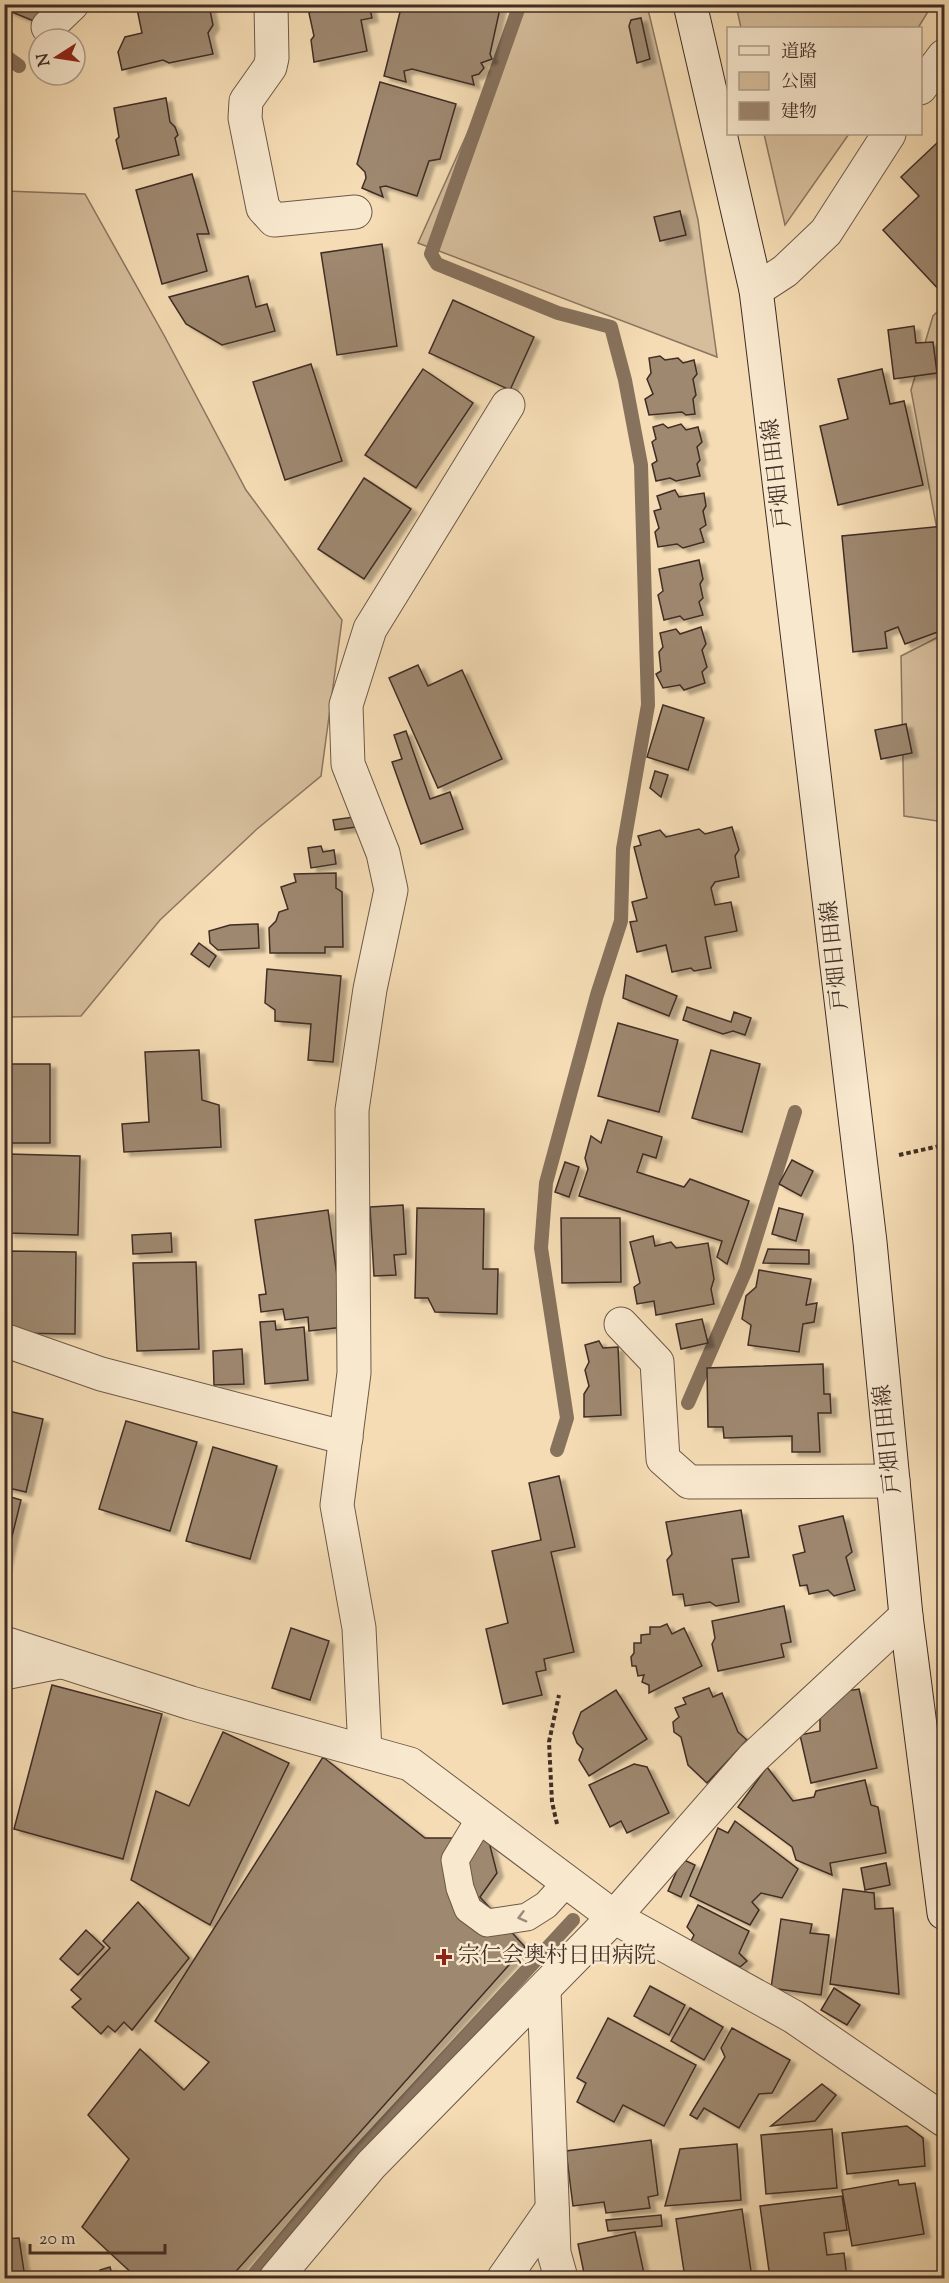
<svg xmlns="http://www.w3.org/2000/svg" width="949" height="2283" font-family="'Sorts Mill Goudy','Noto Serif JP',serif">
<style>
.green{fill:#d6be9c;stroke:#8b7660;stroke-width:1.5}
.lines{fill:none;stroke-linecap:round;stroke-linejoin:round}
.stream{stroke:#87725d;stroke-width:14}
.building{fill:#9e886f;stroke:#402d25;stroke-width:1.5;filter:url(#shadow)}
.service-casing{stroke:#6d5949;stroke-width:29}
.minor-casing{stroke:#6d5949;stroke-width:35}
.secondary-casing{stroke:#402d25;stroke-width:35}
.path{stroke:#402d25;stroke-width:4;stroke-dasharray:4.5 3;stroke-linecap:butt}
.service{stroke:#f8e8ce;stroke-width:27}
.minor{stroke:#f8e8ce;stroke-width:33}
.secondary{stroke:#f8e8ce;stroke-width:33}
.oneway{stroke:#9c8a7a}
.poi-dot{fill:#8f2418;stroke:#f8e8ce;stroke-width:2}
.labels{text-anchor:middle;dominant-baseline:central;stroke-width:5;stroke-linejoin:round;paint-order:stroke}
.street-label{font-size:22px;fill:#402d25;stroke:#f8e8ce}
.poi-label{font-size:22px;fill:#402d25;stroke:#f8e8ce;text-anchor:start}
</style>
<defs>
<filter id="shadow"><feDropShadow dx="6" dy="4" stdDeviation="1.5" flood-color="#0004"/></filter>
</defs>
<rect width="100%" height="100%" fill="#f5dcb4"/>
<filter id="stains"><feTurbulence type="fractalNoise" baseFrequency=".00333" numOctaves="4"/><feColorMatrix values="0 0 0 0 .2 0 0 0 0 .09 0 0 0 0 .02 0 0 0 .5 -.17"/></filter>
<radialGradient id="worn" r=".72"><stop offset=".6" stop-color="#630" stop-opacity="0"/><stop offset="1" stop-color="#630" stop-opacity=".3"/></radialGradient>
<g class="green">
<path d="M 583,4 L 647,5 L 698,220 L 717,357 L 418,243 L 524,7 Z"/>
<path d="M 736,5 L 736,4 L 932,5 L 918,28 L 741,28 Z"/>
<path d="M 764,134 L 849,134 L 785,225 Z"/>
<path d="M 5,191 L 85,194 L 165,337 L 246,490 L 342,620 L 321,776 L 257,829 L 160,920 L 81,1016 L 5,1017 Z"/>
<path d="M 944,305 L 944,567 L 911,390 L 933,316 Z"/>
<path d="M 944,634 L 944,822 L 904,816 L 901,656 Z"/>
</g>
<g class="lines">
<g class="stream">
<path d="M 520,4 L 431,254 L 437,264 L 558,313 L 611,327 L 625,380 L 641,465 L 648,705 L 623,849 L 621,921 L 597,995 L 546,1183 L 541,1248 L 567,1418 L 557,1450"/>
<path d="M 4,55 L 19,66"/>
<path d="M 688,1403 L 746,1270 L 795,1112"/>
<path d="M 251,2278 L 341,2171 L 573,1920"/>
</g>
</g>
<g class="building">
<path d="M 9,4 L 48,4 L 41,24 L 7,10 Z"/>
<path d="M 136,4 L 209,5 L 213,25 L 208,33 L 213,54 L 169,63 L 163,60 L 122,70 L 118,52 L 125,37 L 142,33 Z"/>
<path d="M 310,4 L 369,4 L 372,18 L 361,20 L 367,51 L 314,62 L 311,40 L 314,36 L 309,13 L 312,11 Z"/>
<path d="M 402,4 L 454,4 L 463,7 L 464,4 L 501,4 L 490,54 L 492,59 L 481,63 L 484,68 L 479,74 L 472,76 L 474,85 L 412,69 L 404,71 L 406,82 L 384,76 Z"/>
<path d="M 641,18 L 650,59 L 637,63 L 629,26 L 631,20 Z"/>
<path d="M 380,82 L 456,104 L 440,159 L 429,161 L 417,196 L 386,186 L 380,187 L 383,197 L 362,188 L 366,178 L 365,172 L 357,164 Z"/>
<path d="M 166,98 L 170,122 L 175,127 L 178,135 L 175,138 L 179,155 L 123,169 L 116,140 L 119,137 L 114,108 Z"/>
<path d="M 938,142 L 944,149 L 944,295 L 883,230 L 919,196 L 901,177 Z"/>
<path d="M 192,174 L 209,234 L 197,234 L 207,271 L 162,284 L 136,190 Z"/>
<path d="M 680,211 L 686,235 L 660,241 L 654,217 Z"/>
<path d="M 382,244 L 397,346 L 337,355 L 321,253 Z"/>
<path d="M 248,276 L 256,307 L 267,304 L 275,331 L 222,345 L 186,324 L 169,297 Z"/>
<path d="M 453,300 L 534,337 L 510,390 L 429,353 Z"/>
<path d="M 914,326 L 916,343 L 933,342 L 937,373 L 894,379 L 888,330 Z"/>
<path d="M 660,356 L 665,360 L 678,358 L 683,363 L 694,360 L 697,374 L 693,379 L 696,395 L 693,399 L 695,414 L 686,415 L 682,412 L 649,415 L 645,399 L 653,394 L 647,379 L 651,373 L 649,358 Z"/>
<path d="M 311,364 L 342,461 L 285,480 L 253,382 Z"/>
<path d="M 423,369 L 473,403 L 416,488 L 365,455 Z"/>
<path d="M 882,369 L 890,404 L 904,401 L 923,485 L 838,505 L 820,426 L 848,419 L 838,379 Z"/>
<path d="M 663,424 L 668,428 L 681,424 L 686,430 L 698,427 L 702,442 L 697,447 L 700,460 L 697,464 L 700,476 L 676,481 L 670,478 L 656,481 L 652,464 L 657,461 L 652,442 L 656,439 L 653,427 Z"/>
<path d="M 364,478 L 411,509 L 364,579 L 318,549 Z"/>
<path d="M 675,490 L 679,497 L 704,493 L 706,506 L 703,511 L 706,525 L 700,529 L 704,542 L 683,548 L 677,544 L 658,547 L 655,532 L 659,528 L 654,511 L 661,509 L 657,496 Z"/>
<path d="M 944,526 L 944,612 L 938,614 L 943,630 L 905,644 L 898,627 L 885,632 L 887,648 L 853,652 L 842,536 Z"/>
<path d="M 699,560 L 703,579 L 700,584 L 703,598 L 699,602 L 703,615 L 684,620 L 680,616 L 664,620 L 658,595 L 663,591 L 659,569 Z"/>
<path d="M 701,627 L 706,644 L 702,650 L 707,667 L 702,672 L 705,683 L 684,690 L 680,685 L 663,688 L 656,674 L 661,671 L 659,652 L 663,647 L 660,633 L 676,629 L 680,634 Z"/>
<path d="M 418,665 L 428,686 L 462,670 L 502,759 L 438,788 L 389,678 Z"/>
<path d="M 663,705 L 704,718 L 688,770 L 647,757 Z"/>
<path d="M 906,724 L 912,753 L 881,759 L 875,730 Z"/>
<path d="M 406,731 L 430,799 L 450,792 L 463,829 L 421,844 L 392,762 L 402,759 L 394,735 Z"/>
<path d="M 655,771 L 668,775 L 661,797 L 650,788 Z"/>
<path d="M 354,817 L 356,827 L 335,830 L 333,820 Z"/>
<path d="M 732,827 L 739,850 L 735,856 L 739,877 L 715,882 L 711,888 L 715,905 L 731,902 L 737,931 L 705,937 L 711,968 L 694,971 L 691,968 L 672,972 L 666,945 L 637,952 L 630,922 L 637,921 L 632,902 L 647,898 L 634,847 L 641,845 L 638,836 L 660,830 L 666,837 L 699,829 L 705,834 Z"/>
<path d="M 321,846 L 323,852 L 334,850 L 336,864 L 311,868 L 308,848 Z"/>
<path d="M 336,873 L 336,888 L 342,892 L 343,947 L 325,947 L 325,953 L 270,953 L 269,928 L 276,921 L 279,912 L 288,909 L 281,887 L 296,882 L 294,874 Z"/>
<path d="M 258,924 L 259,948 L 218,950 L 210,943 L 209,931 L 230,925 Z"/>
<path d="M 199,943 L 216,956 L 209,967 L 191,954 Z"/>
<path d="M 267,969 L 341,976 L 333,1062 L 308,1060 L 311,1024 L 275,1021 L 275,1010 L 265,1003 Z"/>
<path d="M 626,975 L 677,996 L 669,1016 L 623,998 Z"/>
<path d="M 687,1007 L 731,1022 L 734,1012 L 751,1018 L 745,1035 L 733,1031 L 723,1034 L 683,1020 Z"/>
<path d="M 618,1023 L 678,1040 L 659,1112 L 598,1096 Z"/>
<path d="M 199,1050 L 202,1100 L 219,1105 L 221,1147 L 124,1152 L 122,1124 L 149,1122 L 145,1052 Z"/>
<path d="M 711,1050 L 760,1064 L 742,1132 L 692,1118 Z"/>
<rect x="4" y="1064" width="46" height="79"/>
<path d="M 608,1120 L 662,1137 L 656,1158 L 643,1154 L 637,1172 L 684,1187 L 690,1179 L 749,1201 L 727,1264 L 717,1257 L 722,1241 L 579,1196 L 588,1169 L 585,1158 L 591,1136 L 601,1143 Z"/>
<path d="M 9,1154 L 80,1156 L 78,1235 L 8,1233 Z"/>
<path d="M 792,1160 L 813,1171 L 801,1196 L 779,1184 Z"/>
<path d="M 565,1162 L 579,1167 L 569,1197 L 555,1192 Z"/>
<path d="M 403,1205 L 406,1254 L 394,1255 L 396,1275 L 374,1276 L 370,1207 Z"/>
<path d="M 417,1208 L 484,1209 L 483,1269 L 498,1269 L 497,1314 L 435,1312 L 428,1298 L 415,1298 Z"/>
<path d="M 779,1208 L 803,1214 L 796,1241 L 772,1234 Z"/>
<path d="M 328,1210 L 344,1327 L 309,1331 L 308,1317 L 285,1320 L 283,1309 L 261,1312 L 259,1295 L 266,1294 L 255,1220 Z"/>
<path d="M 561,1218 L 620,1218 L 621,1282 L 562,1283 Z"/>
<path d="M 171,1233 L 172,1252 L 133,1254 L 132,1235 Z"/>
<path d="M 653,1236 L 655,1246 L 671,1242 L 676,1248 L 708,1243 L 714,1279 L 711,1289 L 714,1304 L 656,1315 L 654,1301 L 637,1304 L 634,1287 L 640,1283 L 630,1242 Z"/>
<path d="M 768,1249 L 809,1250 L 809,1264 L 763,1263 Z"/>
<path d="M 8,1251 L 76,1252 L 75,1334 L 7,1333 Z"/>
<path d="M 196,1262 L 199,1349 L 137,1351 L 133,1263 Z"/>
<path d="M 759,1270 L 811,1279 L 806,1305 L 817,1303 L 814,1322 L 803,1324 L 799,1352 L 748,1345 L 751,1325 L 742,1319 L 746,1296 L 756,1287 Z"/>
<path d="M 702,1319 L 708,1343 L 681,1349 L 676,1324 Z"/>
<path d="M 275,1321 L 276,1330 L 304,1327 L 308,1380 L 265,1384 L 260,1322 Z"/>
<path d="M 599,1341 L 603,1348 L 618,1347 L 621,1415 L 584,1417 L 584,1394 L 589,1386 L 585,1370 L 589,1362 L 585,1345 Z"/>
<path d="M 242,1349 L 244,1384 L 214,1385 L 213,1351 Z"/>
<path d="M 823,1364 L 824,1394 L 830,1394 L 831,1413 L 818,1413 L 820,1452 L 792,1452 L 792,1436 L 724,1438 L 723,1427 L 708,1427 L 707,1368 Z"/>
<path d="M 4,1410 L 43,1419 L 26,1492 L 4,1487 Z"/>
<path d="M 126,1421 L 197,1442 L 170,1531 L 99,1509 Z"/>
<path d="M 213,1447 L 277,1466 L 250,1559 L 186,1541 Z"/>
<path d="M 559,1476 L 575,1547 L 551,1552 L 574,1652 L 544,1659 L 546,1670 L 536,1672 L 542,1695 L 503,1704 L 486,1629 L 508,1623 L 492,1551 L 541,1540 L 529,1483 Z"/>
<path d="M 4,1495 L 21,1500 L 4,1569 Z"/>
<path d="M 741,1510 L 749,1557 L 732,1559 L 739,1602 L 716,1606 L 710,1602 L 685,1606 L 683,1594 L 673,1595 L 667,1560 L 672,1554 L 666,1522 Z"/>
<path d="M 843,1516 L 852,1552 L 846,1557 L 855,1590 L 834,1596 L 828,1590 L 809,1594 L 807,1585 L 800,1586 L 793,1555 L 805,1552 L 799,1526 Z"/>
<path d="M 784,1606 L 791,1642 L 781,1644 L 784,1657 L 718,1671 L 712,1644 L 715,1638 L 712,1621 Z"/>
<path d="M 667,1624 L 672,1634 L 684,1628 L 702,1666 L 649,1693 L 649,1685 L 642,1682 L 644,1675 L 638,1676 L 636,1666 L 632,1666 L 631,1657 L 634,1653 L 634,1643 L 641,1643 L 641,1635 L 650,1634 L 650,1627 L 660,1627 Z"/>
<path d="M 291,1628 L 329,1641 L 310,1700 L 272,1688 Z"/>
<path d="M 52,1685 L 162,1714 L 123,1859 L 14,1829 Z"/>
<path d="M 709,1688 L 713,1697 L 722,1693 L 738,1732 L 747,1740 L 707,1783 L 688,1765 L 681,1737 L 674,1732 L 673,1722 L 679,1717 L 675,1708 L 686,1704 L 683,1698 Z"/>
<path d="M 859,1689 L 877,1768 L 811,1783 L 800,1735 L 820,1731 L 820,1716 L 847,1691 Z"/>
<path d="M 616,1690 L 647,1739 L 589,1776 L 579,1760 L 583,1749 L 577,1743 L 573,1733 L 581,1712 Z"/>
<path d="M 223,1732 L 289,1763 L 210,1925 L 131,1880 L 156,1791 L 189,1806 Z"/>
<path d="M 323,1757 L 425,1838 L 488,1838 L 497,1873 L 480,1897 L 525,1947 L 230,2278 L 137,2278 L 82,2227 L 129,2159 L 88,2115 L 140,2049 L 184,2090 L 209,2062 L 155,2021 Z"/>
<path d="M 634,1764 L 647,1767 L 669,1813 L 627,1833 L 621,1821 L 610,1827 L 589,1785 Z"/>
<path d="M 767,1767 L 793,1801 L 814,1797 L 816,1791 L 865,1780 L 871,1805 L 878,1807 L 886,1853 L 830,1863 L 832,1875 L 796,1860 L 792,1847 L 738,1807 Z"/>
<path d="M 735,1821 L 798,1869 L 782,1898 L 761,1893 L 752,1902 L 759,1910 L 750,1925 L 690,1896 L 718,1828 L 728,1833 Z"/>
<path d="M 682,1859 L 695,1865 L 681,1897 L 668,1891 Z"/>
<path d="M 886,1863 L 890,1885 L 865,1890 L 861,1868 Z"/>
<path d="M 843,1889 L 874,1893 L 875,1909 L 893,1908 L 899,1994 L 830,1984 Z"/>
<path d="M 138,1902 L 189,1958 L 132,2030 L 124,2022 L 115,2032 L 108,2026 L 101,2034 L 72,2007 L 81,1999 L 71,1990 L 110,1948 L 103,1941 Z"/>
<path d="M 698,1905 L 749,1931 L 739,1953 L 747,1961 L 740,1967 L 691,1941 L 694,1935 L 687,1927 Z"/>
<path d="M 781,1919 L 812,1924 L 810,1933 L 829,1935 L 821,1995 L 771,1988 Z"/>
<path d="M 86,1930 L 104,1947 L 78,1975 L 60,1959 Z"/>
<path d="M 650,1986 L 685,2005 L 669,2035 L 634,2016 Z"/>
<path d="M 834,1988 L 860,2005 L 847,2025 L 821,2010 Z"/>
<path d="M 690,2008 L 723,2027 L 704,2060 L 671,2041 Z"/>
<path d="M 608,2018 L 696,2065 L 664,2126 L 623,2105 L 614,2122 L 577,2102 L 586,2083 L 577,2078 Z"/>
<path d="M 732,2028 L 790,2060 L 772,2093 L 759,2094 L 739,2128 L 704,2108 L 697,2119 L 690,2115 L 725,2057 L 721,2048 Z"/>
<path d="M 822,2084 L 836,2095 L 815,2121 L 771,2126 Z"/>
<path d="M 907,2126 L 923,2138 L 925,2166 L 847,2174 L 842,2133 Z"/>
<path d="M 832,2129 L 837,2188 L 766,2194 L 761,2135 Z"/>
<path d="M 651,2140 L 658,2195 L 648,2197 L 650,2208 L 606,2213 L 604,2202 L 573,2206 L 566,2151 Z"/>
<path d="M 737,2144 L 741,2200 L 665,2206 L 680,2149 Z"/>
<path d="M 898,2180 L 899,2185 L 915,2183 L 924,2234 L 852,2246 L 842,2190 Z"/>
<path d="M 842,2196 L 847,2230 L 824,2233 L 827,2255 L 844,2253 L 847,2278 L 770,2278 L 760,2206 Z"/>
<path d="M 742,2209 L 752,2278 L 685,2278 L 676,2219 Z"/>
<path d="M 661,2215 L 662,2226 L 608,2231 L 606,2220 Z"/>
<path d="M 635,2232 L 645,2278 L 585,2278 L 578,2244 Z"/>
<path d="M 19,2238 L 25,2278 L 4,2278 L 4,2239 Z"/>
<path d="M 110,2267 L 113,2278 L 102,2278 L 100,2270 Z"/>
</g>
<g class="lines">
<g class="service-casing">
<path id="service" d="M 481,1817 L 455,1860 L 460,1888 L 468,1909 L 487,1923 L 527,1917 L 546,1905 L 567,1882"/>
</g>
<g class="minor-casing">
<g id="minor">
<path d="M 271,4 L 272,58 L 270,67 L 246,101 L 245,118 L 263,208 L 274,220 L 355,212"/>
<path d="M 48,27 L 72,4"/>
<path d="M 920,88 L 944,56"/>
<path d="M 756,290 L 785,271 L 826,232 L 889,134"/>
<path d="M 621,1324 L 657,1362 L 663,1459 L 689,1482 L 893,1481"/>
<path d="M 4,1340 L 101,1374 L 346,1438"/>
<path d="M 4,1643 L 191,1703 L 410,1764 L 614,1917 L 794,2017 L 944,2120"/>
<path d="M 4,1673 L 59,1662"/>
<path d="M 365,1751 L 359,1628 L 337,1505 L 354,1373 L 352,1110 L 370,989 L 391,890 L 383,853 L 348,764 L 346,705 L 370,629 L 508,405"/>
<path d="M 544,1990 L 554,2253 L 561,2278"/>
<path d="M 276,2278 L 371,2165 L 614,1917 L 753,1758 L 906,1616"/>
<path d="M 504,2278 L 552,2209"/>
</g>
</g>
<g class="secondary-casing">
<path id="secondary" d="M 690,4 L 756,290 L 759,314 L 870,1242 L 906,1616 L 944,1913"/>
</g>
<g class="path">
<path d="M 899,1155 L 944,1145"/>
<path d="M 557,1824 L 552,1802 L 549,1742 L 559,1695"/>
</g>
<use href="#service" class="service"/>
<use href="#minor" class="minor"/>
<use href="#secondary" class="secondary"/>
</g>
<defs><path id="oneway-chevron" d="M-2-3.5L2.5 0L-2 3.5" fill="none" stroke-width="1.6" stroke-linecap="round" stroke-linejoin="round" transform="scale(1.5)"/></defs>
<use class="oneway" href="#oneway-chevron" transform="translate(522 1917) rotate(165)"/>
<path class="poi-dot" d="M441 1948h6v6h6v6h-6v6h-6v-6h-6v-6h6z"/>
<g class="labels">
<g class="street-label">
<text transform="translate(778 473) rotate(-97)">戸畑日田線</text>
<text transform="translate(836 955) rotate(-96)">戸畑日田線</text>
<text transform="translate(889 1439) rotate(-96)">戸畑日田線</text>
</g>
<g class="poi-label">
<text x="458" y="1957">宗仁会奥村日田病院</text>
</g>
</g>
<rect width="949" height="2283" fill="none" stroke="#f5dcb4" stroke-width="24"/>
<rect x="6" y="6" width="937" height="2271" fill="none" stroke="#402d25" stroke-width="3"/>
<rect x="12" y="12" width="925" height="2259" fill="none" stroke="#402d25" stroke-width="1.5"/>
<rect x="727" y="27" width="195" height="108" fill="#f8e8ce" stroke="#ae9d8a" stroke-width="1.5"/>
<rect x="739" y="46" width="30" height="9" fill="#f8e8ce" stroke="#ae9d8a" stroke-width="1.5"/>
<text x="781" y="57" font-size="18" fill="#402d25">道路</text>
<rect x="739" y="72" width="30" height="18" fill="#d6be9c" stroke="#ae9d8a" stroke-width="1.5"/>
<text x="781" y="87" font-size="18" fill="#402d25">公園</text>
<rect x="739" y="102" width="30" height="18" fill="#9e886f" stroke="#ae9d8a" stroke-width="1.5"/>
<text x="781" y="117" font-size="18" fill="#402d25">建物</text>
<g transform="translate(57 57) rotate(258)"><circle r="28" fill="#f8e8ce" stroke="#ae9d8a" stroke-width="1.5"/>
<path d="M0-4.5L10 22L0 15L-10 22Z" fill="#8f2418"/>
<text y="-9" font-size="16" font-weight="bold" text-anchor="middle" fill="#402d25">N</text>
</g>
<path d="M30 2244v9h135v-9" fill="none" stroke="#402d25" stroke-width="3"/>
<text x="39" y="2244" font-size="18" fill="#402d25" stroke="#f8e8ce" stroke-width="4.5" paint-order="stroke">20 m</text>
<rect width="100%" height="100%" filter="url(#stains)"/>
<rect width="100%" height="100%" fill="url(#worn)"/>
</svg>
